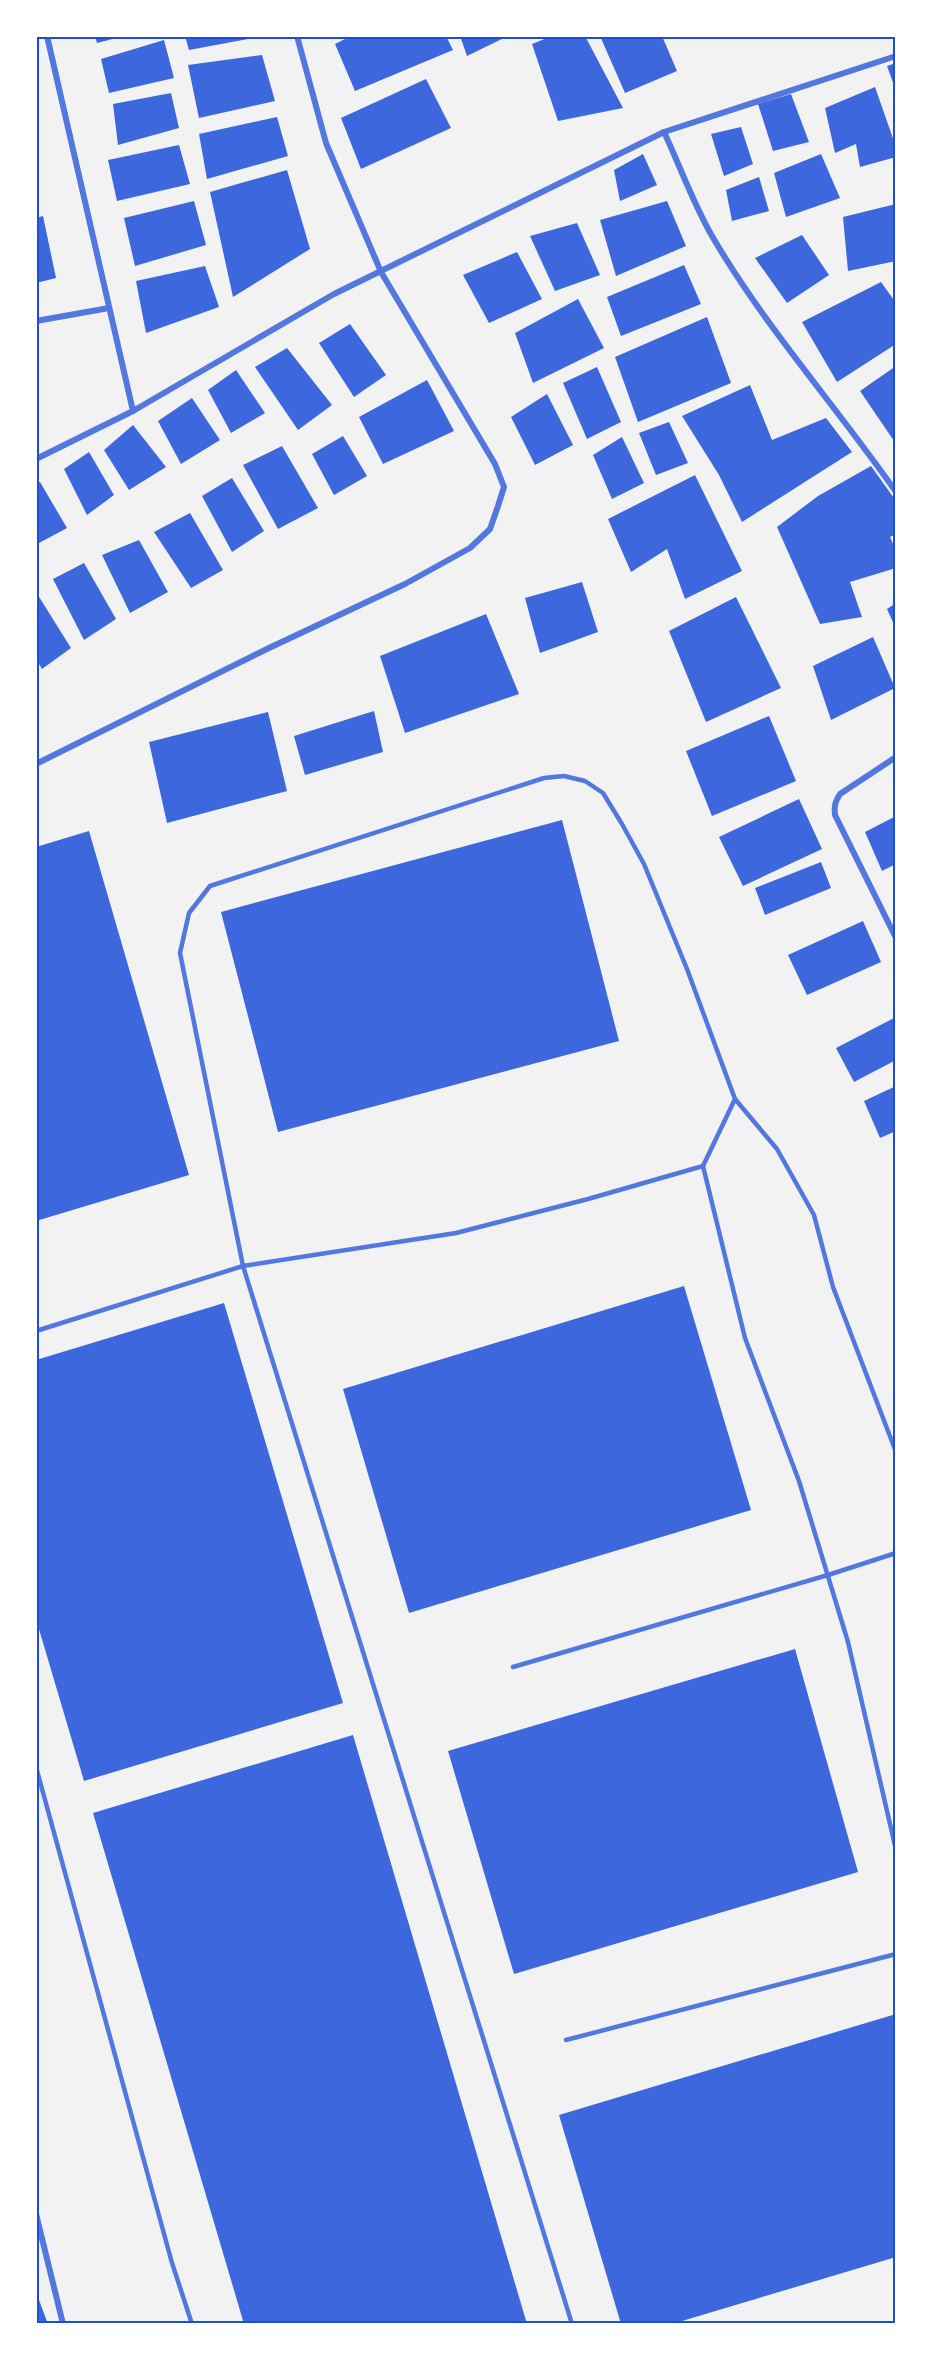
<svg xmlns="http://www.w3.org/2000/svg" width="932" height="2360" font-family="'DM Sans',sans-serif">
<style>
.building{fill:#3d67dc}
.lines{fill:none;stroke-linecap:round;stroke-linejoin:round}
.service{stroke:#5277de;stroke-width:4.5}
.minor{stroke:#5277de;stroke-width:6}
.neatline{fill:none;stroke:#1d4ed8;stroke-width:2}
</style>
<rect width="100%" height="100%" fill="#f2f2f2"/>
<g class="building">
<path d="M 95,36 L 120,36 L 120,37 L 97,43 Z"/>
<path d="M 185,36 L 257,36 L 258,37 L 189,50 Z"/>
<path d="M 351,36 L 446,36 L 453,50 L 355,91 L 335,44 Z"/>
<path d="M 460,36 L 508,36 L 467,56 Z"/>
<path d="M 552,36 L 585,36 L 623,108 L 558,121 L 532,44 Z"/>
<path d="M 600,36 L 662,36 L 677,71 L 625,93 Z"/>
<path d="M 164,40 L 174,78 L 109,93 L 101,59 Z"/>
<path d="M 262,55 L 275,101 L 199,118 L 188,65 Z"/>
<path d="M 896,63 L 896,91 L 887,66 Z"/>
<path d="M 426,79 L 451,128 L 361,169 L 341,118 Z"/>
<path d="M 875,87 L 896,147 L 896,157 L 860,167 L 856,144 L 835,153 L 825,108 Z"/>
<path d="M 171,93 L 179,128 L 118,145 L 113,104 Z"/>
<path d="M 791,94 L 809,142 L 773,151 L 758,104 Z"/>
<path d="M 277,117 L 288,156 L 207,179 L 199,134 Z"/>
<path d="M 741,127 L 753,164 L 724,176 L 711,134 Z"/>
<path d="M 179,145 L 190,184 L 117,201 L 108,160 Z"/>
<path d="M 643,154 L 657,185 L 620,201 L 614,170 Z"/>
<path d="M 821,154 L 840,198 L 786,217 L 774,173 Z"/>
<path d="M 287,170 L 310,249 L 233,297 L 210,192 Z"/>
<path d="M 759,177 L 769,211 L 732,221 L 726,190 Z"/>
<path d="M 194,201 L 206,245 L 135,266 L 124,218 Z"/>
<path d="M 667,201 L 686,246 L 616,276 L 600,220 Z"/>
<path d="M 896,204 L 896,261 L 848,271 L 843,217 Z"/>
<path d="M 43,216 L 56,278 L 36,283 L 36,218 Z"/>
<path d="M 577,223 L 600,275 L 555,291 L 530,236 Z"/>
<path d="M 802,235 L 829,275 L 787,303 L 755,258 Z"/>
<path d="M 517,252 L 542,299 L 489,323 L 463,275 Z"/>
<path d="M 684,265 L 701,304 L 621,336 L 607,297 Z"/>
<path d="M 205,266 L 219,307 L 146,333 L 136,281 Z"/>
<path d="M 881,282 L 896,303 L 896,344 L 837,382 L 802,322 Z"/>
<path d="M 578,299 L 604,348 L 533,383 L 515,333 Z"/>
<path d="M 707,317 L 731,383 L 638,422 L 615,357 Z"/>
<path d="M 350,324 L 386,375 L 354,397 L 319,343 Z"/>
<path d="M 287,348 L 332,405 L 298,430 L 255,367 Z"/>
<path d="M 896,366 L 896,439 L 894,441 L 860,391 Z"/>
<path d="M 597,367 L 621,422 L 587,439 L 563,383 Z"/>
<path d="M 236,370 L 265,413 L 231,433 L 208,390 Z"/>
<path d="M 427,380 L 454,431 L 383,464 L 359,417 Z"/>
<path d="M 750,385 L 772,440 L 826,418 L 852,452 L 742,522 L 719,475 L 682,416 Z"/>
<path d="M 547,394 L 573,445 L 535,465 L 511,417 Z"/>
<path d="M 192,398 L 220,440 L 181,464 L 158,421 Z"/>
<path d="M 669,422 L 688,463 L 656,475 L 639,433 Z"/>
<path d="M 133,425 L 166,467 L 129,490 L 104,450 Z"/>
<path d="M 343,436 L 367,476 L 334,495 L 312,454 Z"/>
<path d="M 622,437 L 644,483 L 612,499 L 593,455 Z"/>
<path d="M 282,446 L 318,508 L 278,529 L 243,465 Z"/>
<path d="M 89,452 L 114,495 L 87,515 L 64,469 Z"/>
<path d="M 871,466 L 896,501 L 896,534 L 890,537 L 896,550 L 896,568 L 850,582 L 862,617 L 820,624 L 777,527 L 818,496 Z"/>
<path d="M 695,475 L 742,571 L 685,599 L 667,549 L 631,572 L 608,519 Z"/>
<path d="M 232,478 L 264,531 L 232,552 L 202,496 Z"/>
<path d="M 40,482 L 67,528 L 39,543 L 36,538 L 36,483 Z"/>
<path d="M 190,513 L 223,570 L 191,588 L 154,532 Z"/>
<path d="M 139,540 L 168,592 L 130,613 L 102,555 Z"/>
<path d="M 84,563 L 116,619 L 84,640 L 53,579 Z"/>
<path d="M 582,582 L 598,632 L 540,653 L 525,598 Z"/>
<path d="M 36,592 L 71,648 L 42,669 L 36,659 Z"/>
<path d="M 736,597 L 781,688 L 706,722 L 669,631 Z"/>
<path d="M 896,603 L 896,629 L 887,609 Z"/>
<path d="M 486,614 L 519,694 L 405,733 L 380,656 Z"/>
<path d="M 873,637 L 895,688 L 831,720 L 813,666 Z"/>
<path d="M 374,711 L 383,752 L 305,775 L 294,736 Z"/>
<path d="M 268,712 L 287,791 L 167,823 L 149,742 Z"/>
<path d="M 769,716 L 796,781 L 712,816 L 686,751 Z"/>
<path d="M 799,799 L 822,849 L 743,886 L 719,837 Z"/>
<path d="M 896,816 L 896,864 L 882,871 L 865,832 Z"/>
<path d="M 562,820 L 619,1041 L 278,1132 L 221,912 Z"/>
<path d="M 89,831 L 189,1175 L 36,1221 L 36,847 Z"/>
<path d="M 821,862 L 831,888 L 765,915 L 755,888 Z"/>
<path d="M 863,921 L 881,962 L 807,995 L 788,955 Z"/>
<path d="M 896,1017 L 896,1060 L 854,1082 L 836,1048 Z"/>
<path d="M 896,1086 L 896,1131 L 880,1138 L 864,1101 Z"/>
<path d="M 684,1286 L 751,1510 L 409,1613 L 343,1389 Z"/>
<path d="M 224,1303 L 343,1703 L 84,1781 L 36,1619 L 36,1360 Z"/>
<path d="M 795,1649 L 858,1872 L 514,1974 L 448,1751 Z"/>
<path d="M 353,1735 L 527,2324 L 244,2324 L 93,1813 Z"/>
<path d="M 896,2014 L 896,2257 L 672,2324 L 621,2324 L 559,2115 Z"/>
<path d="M 36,2292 L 48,2324 L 36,2324 Z"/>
</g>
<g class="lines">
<g class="service">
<path d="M 703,1166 L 588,1199 L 456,1233 L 243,1266 L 180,953 L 189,913 L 210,886 L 544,778 L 564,776 L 585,781 L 603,793 L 622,824 L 644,864 L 687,969 L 735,1099"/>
<path d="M 36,1331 L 243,1266 L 572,2324"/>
<path d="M 896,1452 L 833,1287 L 814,1215 L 777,1149 L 735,1099 L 703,1166 L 745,1338 L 799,1481 L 848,1642 L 896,1850"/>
<path d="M 513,1667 L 828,1575 L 896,1553"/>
<path d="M 36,1767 L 172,2263 L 192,2324"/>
<path d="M 566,2040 L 896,1954"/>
</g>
<g class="minor">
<path d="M 47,36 L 133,411"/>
<path d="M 664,132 C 680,166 693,203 712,236 C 765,327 836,406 896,492"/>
<path d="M 36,321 L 109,308"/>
<path d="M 36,459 L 133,411 L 334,294 L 664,132 L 896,56"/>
<path d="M 896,757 L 840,794 C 835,802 834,806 835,815 L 896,938"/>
<path d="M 36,764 L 269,648 L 405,584 L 470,548 L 490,529 L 498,506 L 504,487 L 495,464 L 381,272 L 326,143 L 297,36"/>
<path d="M 36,2214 L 63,2324"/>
</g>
</g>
<rect width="932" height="2360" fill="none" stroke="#ffffff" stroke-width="75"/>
<rect x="38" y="38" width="856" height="2284" class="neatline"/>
</svg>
